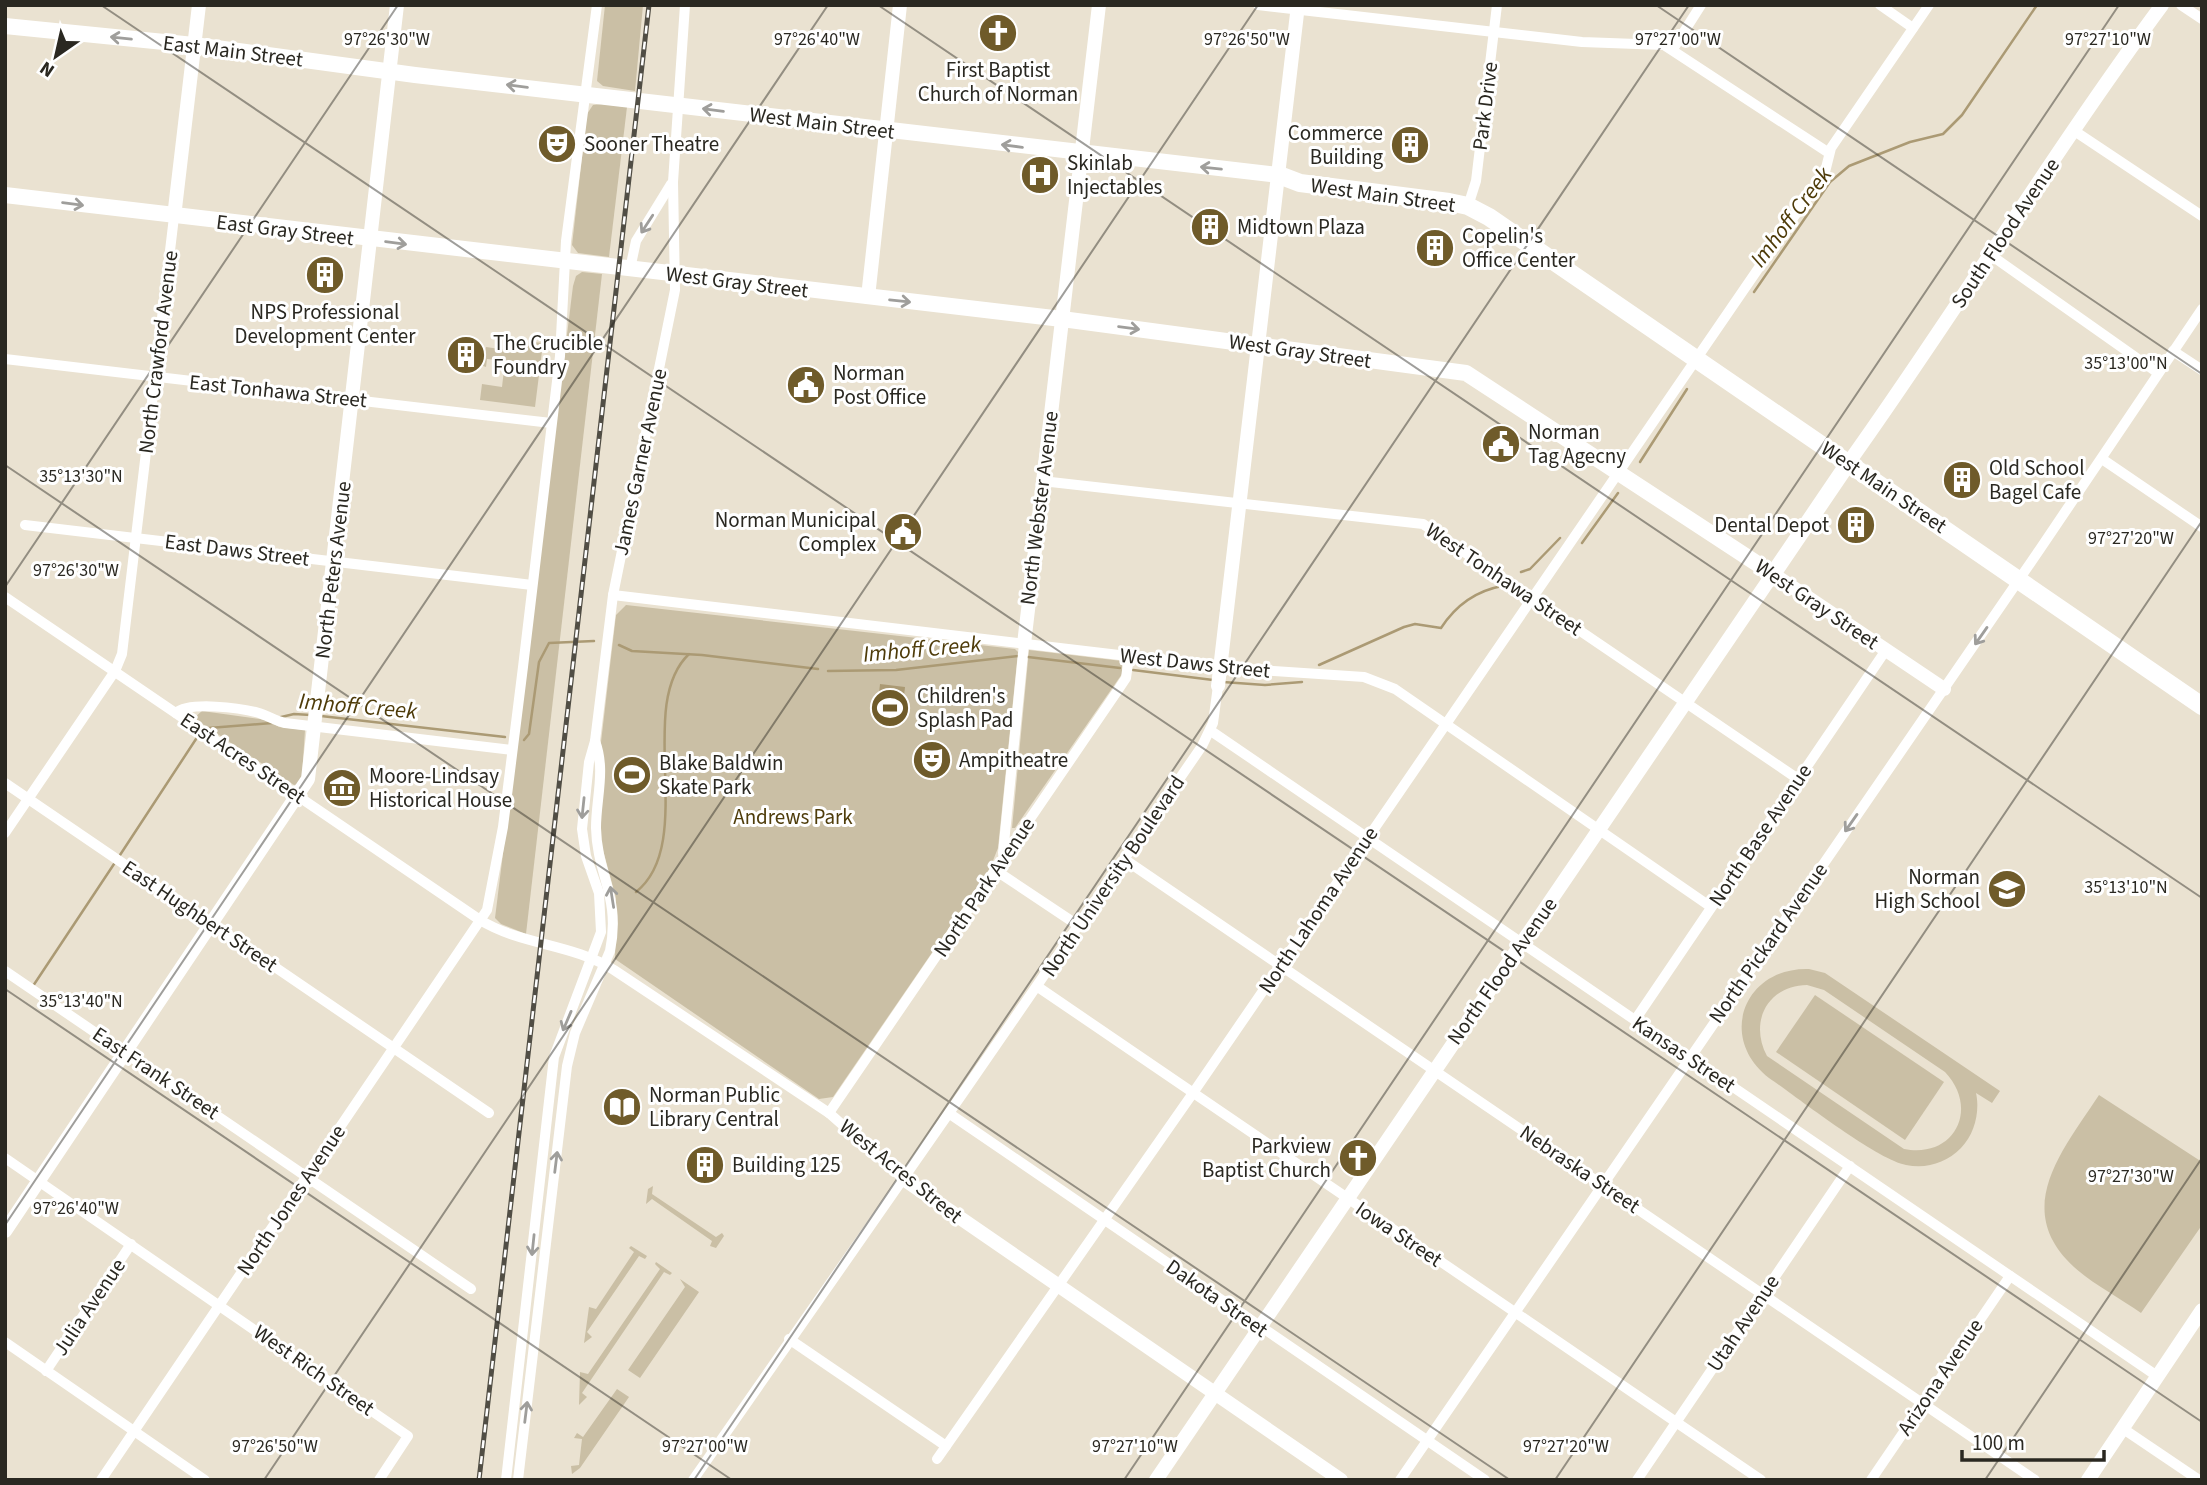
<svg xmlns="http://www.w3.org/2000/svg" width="2207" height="1485" font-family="'Source Sans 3',sans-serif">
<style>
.green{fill:#cabfa5;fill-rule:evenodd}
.water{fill:#ab9a74}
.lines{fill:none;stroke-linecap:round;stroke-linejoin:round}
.stream{stroke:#ab9a74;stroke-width:2.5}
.minor{stroke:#fff;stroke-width:10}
.tertiary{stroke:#fff;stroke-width:14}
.secondary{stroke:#fff;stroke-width:16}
.primary{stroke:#fff;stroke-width:18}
.rail-casing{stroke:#514e45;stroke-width:5}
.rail{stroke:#fff;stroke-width:2.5;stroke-dasharray:8;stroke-linecap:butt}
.oneway{stroke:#9f9e9b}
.ticks{fill:none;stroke:#2a2821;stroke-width:2;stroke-opacity:0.45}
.labels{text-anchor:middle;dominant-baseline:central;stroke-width:6;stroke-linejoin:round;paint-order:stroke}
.street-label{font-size:21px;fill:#2a2821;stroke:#fff}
.poi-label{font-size:21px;fill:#2a2821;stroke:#fff;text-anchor:start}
.park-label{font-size:21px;fill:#4f3d0b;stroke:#fff}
.water-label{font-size:23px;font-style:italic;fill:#4e3b09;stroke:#fff}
.ticks-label{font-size:18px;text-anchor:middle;fill:#2a2821;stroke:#fff;stroke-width:6;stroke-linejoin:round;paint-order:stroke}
</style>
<rect width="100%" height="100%" fill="#eae2d1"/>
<g class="green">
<path d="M 605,5 L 643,5 L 635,91 L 603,86 L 597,81 Z"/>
<path d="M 602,104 L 627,107 L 609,257 L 578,253 L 572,245 L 587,114 L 593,105 Z"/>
<path d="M 582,272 L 602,274 L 526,934 L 501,924 L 495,918 L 573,286 L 576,276 Z"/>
<path d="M 523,341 L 543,343 L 535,407 L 480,400 L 482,384 L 502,387 L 505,361 L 487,359 L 486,367 L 483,366 L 486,347 L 521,352 Z"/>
<path d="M 626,605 L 1015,649 L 1018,652 L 998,848 L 990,868 L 833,1097 L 819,1099 L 615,959 L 616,898 L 600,839 L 601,742 L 616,615 Z"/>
<path d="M 1029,650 L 1122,661 L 1122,674 L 1015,828 L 1012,828 Z"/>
<path d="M 202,711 L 267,720 L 279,727 L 305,730 L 302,776 L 298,784 L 294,785 L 198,721 L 195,717 Z"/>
<path d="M 1809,969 L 1825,973 L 2000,1091 L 1992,1103 L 1976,1093 C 1980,1111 1975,1134 1961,1148 C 1946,1163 1927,1169 1906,1165 C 1877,1160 1798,1098 1769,1078 C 1717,1038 1744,967 1809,969 ZM 1807,985 L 1824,990 L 1945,1072 C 1980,1109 1954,1159 1904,1149 L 1767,1056 C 1749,1022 1767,986 1807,985 Z"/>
<path d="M 1815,995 L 1944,1082 L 1905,1140 L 1776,1052 Z"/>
<path d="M 2099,1095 L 2202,1162 L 2202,1225 L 2141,1313 C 2120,1298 2094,1285 2074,1267 C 2011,1209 2063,1150 2099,1095 Z"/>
<path d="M 653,1186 L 652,1194 L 716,1237 L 722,1233 L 724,1236 L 716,1248 L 710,1246 L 712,1241 L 652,1199 L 646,1204 L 648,1189 Z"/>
<path d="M 631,1246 L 647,1256 L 645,1259 L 639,1256 L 587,1332 L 592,1337 L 584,1343 L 589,1307 L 596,1309 L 634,1252 L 629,1248 Z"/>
<path d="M 656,1262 L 672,1273 L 670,1275 L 664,1272 L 582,1393 L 587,1397 L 579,1405 L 580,1372 L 588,1374 L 660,1269 L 655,1264 Z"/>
<path d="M 680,1279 L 699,1292 L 640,1378 L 628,1370 L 685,1287 Z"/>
<path d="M 617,1389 L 629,1397 L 580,1468 L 572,1474 L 571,1466 L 579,1465 L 582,1439 L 574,1438 L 577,1433 L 583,1437 Z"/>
</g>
<path class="water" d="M 880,684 L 905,687 L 901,724 L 876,722 Z"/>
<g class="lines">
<g class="stream">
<path d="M 1754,292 L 1830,182 L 1849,166 L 1910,142 L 1943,134 L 1962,115 L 2037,5"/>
<path d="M 1640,462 L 1687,389"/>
<path d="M 1582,543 L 1618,493"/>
<path d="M 1521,572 L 1530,569 L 1560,538"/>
<path d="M 619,645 L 632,651 L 702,655 L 818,669"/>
<path d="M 1028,657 L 1120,668"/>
<path d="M 1319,665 L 1404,627 L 1415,624 L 1441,628 C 1456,605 1475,591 1502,586"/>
<path d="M 1133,670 L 1213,680"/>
<path d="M 828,671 L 896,670 L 1019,656"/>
<path d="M 1223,682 L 1265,685 L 1302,682"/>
<path d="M 321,716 L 505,737"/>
<path d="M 277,718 L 294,714 L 311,715"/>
<path d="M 209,728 L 272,723"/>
<path d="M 524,740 L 529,734 L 539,662 L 549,643 L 594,641"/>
<path d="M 120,855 L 198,736"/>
<path d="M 636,892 C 698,843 634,706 689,654"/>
<path d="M 33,986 L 116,861"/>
</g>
<g class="minor">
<path d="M 1258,5 L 1582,42 L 1664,45 L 1829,153"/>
<path d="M 1880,5 L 1913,28"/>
<path d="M 2181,5 L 2202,19"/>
<path d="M 1673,49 L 1701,5"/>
<path d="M 2073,130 L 2202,216"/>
<path d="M 1468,206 L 1476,181 L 1497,5"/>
<path d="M 1992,256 L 2158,373"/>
<path d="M 630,269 L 636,241 L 671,184"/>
<path d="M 2173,351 L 2202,370"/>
<path d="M 5,359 L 551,423"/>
<path d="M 2102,459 L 2202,527"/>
<path d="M 1042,481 L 1423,524 L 1798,779"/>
<path d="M 25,525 L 532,585"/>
<path d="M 613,595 L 1229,668 L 1364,677 L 1395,689 L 1711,907"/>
<path d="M 5,597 L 480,920 C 523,946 571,943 614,970 L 829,1113 L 905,1180"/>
<path d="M 176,713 C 189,701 241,708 259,713 C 268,716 276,721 285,723 L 512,750"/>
<path d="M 1211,731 L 2157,1376"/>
<path d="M 5,783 L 489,1113"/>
<path d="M 5,833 L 115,671 L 122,654 L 174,217"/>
<path d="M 1003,853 L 1024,644"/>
<path d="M 1124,859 L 2035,1480"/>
<path d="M 995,870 L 1079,926"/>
<path d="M 5,971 L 471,1289"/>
<path d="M 1038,987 L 1761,1480"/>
<path d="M 1635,1020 L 1886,650"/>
<path d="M 829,1113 L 1116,693 L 1126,678 L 1129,656"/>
<path d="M 950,1114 L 1485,1480"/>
<path d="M 5,1158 L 408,1436 L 379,1480"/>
<path d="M 789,1339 L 946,1446"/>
<path d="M 5,1342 L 205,1480"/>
<path d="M 46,1371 L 131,1244"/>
<path d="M 2122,1428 L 2199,1480"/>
<path d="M 937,1459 L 1193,1093 L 1771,250 L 1825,172 L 1831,148 L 1929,5"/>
<path d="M 101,1480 L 487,910 L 503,827 L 523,667 L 560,356 L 566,241 L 597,5"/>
<path d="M 506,1480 L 554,1057 L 601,932 L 599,893 L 586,856 L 582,829 L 589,762 L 595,741 L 613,595 L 675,290 L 673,182 L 685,5"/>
<path d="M 518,1480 L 567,1066 L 575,1033 L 610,951 C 621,897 597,875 596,828 C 596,798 606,770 595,741"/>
<path d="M 693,1480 C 864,1236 1034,992 1202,746 L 1213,723 L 1218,686"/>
<path d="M 1400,1480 L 2040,549 L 2202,309"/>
<path d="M 1637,1480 L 1850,1166"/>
<path d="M 1871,1480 L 2010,1276"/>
</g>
<g class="tertiary">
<path d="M 174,217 L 199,5"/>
<path d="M 868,297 L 900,5"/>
<path d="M 1849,462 C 1956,312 2052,154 2162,5"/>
<path d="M 1024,644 L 1099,5"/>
<path d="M 1218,686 L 1298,5"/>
<path d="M 905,1180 L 1341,1480"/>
<path d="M 5,1231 L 308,779 L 397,5"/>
<path d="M 1156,1480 L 1773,574 L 1944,689"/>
<path d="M 2088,1480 L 2202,1310"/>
</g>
<g class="secondary">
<path d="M 5,26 L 194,45 L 415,75 L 1279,175"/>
<path d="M 5,195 L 1062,319 L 1466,373 L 1773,574 L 1849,462"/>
</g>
<path class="primary" d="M 1279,175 L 1300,183 L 1449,202 L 1468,206 L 1489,217 L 2202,706"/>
<g class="rail-casing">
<path id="rail" d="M 479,1480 L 649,5"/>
</g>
<use href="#rail" class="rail"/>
</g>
<defs><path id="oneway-shaft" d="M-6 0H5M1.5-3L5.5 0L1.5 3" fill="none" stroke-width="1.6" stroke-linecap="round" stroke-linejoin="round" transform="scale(1.75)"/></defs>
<g class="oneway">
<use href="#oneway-shaft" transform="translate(121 38) rotate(-174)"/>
<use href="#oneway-shaft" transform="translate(517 86) rotate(-173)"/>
<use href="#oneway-shaft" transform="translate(713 110) rotate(-173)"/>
<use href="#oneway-shaft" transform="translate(1012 146) rotate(-173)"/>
<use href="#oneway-shaft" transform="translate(1211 168) rotate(-174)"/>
<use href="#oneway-shaft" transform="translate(73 204) rotate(7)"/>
<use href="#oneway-shaft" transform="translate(647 224) rotate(123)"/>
<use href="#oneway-shaft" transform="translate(396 243) rotate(7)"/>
<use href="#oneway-shaft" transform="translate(900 301) rotate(6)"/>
<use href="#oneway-shaft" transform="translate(1129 328) rotate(7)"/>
<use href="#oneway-shaft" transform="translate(1981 636) rotate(125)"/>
<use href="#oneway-shaft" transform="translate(583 808) rotate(96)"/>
<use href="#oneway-shaft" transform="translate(1851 823) rotate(125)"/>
<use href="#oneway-shaft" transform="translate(612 897) rotate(-99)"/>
<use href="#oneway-shaft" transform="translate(567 1021) rotate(113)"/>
<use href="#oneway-shaft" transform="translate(556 1162) rotate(-83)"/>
<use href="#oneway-shaft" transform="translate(533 1245) rotate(96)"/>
<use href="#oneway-shaft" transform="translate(526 1412) rotate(-83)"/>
</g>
<path class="ticks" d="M 101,5 L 2202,1422M 878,5 L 2202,898M 1656,5 L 2202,374M 5,465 L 1510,1480M 5,587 L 398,5M 5,989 L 732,1480M 5,1225 L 828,5M 264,1480 L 1258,5M 694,1480 L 1689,5M 1124,1480 L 2119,5M 1555,1480 L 2202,521M 1985,1480 L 2202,1158"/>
<defs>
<g id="church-disc" transform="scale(2.0125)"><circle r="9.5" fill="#6f5b2a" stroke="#fff"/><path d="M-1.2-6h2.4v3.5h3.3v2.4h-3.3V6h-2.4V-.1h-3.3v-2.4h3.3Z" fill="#fff"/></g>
<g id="theatre-disc" transform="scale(2.0125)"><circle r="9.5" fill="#6f5b2a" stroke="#fff"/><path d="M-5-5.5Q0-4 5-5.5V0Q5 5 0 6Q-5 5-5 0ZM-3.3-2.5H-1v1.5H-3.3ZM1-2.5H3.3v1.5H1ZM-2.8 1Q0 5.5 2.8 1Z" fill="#fff"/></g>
<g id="building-disc" transform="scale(2.0125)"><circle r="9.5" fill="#6f5b2a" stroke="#fff"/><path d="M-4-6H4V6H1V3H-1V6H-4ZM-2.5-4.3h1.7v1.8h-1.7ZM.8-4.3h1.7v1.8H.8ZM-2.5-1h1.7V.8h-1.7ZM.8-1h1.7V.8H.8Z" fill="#fff"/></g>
<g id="hospital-disc" transform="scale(2.0125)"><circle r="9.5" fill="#6f5b2a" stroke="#fff"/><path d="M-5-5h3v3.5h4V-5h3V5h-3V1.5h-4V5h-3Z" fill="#fff"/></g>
<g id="civic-disc" transform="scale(2.0125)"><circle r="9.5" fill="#6f5b2a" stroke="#fff"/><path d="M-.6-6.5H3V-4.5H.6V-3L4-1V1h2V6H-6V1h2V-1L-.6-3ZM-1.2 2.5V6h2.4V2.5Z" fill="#fff"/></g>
<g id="stadium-disc" transform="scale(2.0125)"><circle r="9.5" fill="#6f5b2a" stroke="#fff"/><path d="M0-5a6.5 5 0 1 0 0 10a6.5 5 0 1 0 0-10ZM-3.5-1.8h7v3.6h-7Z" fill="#fff"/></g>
<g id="museum-disc" transform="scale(2.0125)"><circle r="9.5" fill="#6f5b2a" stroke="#fff"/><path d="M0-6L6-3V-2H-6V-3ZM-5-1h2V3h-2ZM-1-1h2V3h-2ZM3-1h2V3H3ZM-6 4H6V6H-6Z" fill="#fff"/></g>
<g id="school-disc" transform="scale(2.0125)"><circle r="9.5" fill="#6f5b2a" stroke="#fff"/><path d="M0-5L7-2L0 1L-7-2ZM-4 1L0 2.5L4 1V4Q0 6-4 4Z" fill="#fff"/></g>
<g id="library-disc" transform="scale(2.0125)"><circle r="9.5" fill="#6f5b2a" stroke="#fff"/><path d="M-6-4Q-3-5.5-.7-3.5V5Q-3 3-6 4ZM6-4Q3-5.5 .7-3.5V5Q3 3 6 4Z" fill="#fff"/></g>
</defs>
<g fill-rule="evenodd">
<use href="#church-disc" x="998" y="33"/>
<use href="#theatre-disc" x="557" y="144"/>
<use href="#building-disc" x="1410" y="145"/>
<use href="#hospital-disc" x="1040" y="175"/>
<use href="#building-disc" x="1210" y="227"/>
<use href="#building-disc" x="1435" y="248"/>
<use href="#building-disc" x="325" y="275"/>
<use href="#building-disc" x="466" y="355"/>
<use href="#civic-disc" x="806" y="385"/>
<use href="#civic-disc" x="1501" y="444"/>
<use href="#building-disc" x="1962" y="480"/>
<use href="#building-disc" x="1856" y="525"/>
<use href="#civic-disc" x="903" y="532"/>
<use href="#stadium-disc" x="890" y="708"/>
<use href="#theatre-disc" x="932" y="760"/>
<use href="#stadium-disc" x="632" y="775"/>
<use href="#museum-disc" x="342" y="788"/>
<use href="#school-disc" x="2007" y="889"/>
<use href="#library-disc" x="622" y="1107"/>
<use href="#church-disc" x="1358" y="1158"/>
<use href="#building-disc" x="705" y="1165"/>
</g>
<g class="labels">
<g class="street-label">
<text transform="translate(233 51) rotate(7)">East Main Street</text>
<text transform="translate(1485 106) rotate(-83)">Park Drive</text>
<text transform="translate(822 123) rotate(7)">West Main Street</text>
<text transform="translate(1383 195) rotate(8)">West Main Street</text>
<text transform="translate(285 230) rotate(7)">East Gray Street</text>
<text transform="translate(2005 233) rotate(-56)">South Flood Avenue</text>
<text transform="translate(737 282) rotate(7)">West Gray Street</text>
<text transform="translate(1300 351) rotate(8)">West Gray Street</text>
<text transform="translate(158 352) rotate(-83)">North Crawford Avenue</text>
<text transform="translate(278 391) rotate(6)">East Tonhawa Street</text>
<text transform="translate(640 462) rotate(-78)">James Garner Avenue</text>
<text transform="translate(1884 487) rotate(34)">West Main Street</text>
<text transform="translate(1039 508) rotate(-83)">North Webster Avenue</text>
<text transform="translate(237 550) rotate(7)">East Daws Street</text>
<text transform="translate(333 570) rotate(-83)">North Peters Avenue</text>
<text transform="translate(1504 579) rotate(34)">West Tonhawa Street</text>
<text transform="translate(1817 604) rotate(34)">West Gray Street</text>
<text transform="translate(1195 663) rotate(6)">West Daws Street</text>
<text transform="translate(243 758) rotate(34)">East Acres Street</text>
<text transform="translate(1760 835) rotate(-56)">North Base Avenue</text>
<text transform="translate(1113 876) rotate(-56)">North University Boulevard</text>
<text transform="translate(984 887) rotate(-56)">North Park Avenue</text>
<text transform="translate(1318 910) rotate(-56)">North Lahoma Avenue</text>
<text transform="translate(200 916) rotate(34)">East Hughbert Street</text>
<text transform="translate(1768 943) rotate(-55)">North Pickard Avenue</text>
<text transform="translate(1502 971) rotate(-55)">North Flood Avenue</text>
<text transform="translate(1684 1054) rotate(34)">Kansas Street</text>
<text transform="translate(156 1073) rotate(34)">East Frank Street</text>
<text transform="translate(1580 1169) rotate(34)">Nebraska Street</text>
<text transform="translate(901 1171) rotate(39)">West Acres Street</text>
<text transform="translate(291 1200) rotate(-56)">North Jones Avenue</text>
<text transform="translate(1399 1234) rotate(34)">Iowa Street</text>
<text transform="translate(1217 1298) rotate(35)">Dakota Street</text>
<text transform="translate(89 1307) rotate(-56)">Julia Avenue</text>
<text transform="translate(1743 1323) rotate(-56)">Utah Avenue</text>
<text transform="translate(314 1370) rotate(35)">West Rich Street</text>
<text transform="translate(1940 1377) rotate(-56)">Arizona Avenue</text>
</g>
<g class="poi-label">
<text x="998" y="70" text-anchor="middle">First Baptist<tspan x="998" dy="24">Church of Norman</tspan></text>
<text x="1383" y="133" text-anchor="end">Commerce<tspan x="1383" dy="24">Building</tspan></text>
<text x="584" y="144">Sooner Theatre</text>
<text x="1067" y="163">Skinlab<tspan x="1067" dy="24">Injectables</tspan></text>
<text x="1237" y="227">Midtown Plaza</text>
<text x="1462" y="236">Copelin's<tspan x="1462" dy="24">Office Center</tspan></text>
<text x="325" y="312" text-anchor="middle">NPS Professional<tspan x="325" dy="24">Development Center</tspan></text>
<text x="493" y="343">The Crucible<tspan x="493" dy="24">Foundry</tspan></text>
<text x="833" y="373">Norman<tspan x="833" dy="24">Post Office</tspan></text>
<text x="1528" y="432">Norman<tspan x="1528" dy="24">Tag Agecny</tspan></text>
<text x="1989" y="468">Old School<tspan x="1989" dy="24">Bagel Cafe</tspan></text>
<text x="876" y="520" text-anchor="end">Norman Municipal<tspan x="876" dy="24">Complex</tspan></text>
<text x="1829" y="525" text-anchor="end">Dental Depot</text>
<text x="917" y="696">Children's<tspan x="917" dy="24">Splash Pad</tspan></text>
<text x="959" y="760">Ampitheatre</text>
<text x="659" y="763">Blake Baldwin<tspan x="659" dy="24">Skate Park</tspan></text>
<text x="369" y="776">Moore-Lindsay<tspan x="369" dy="24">Historical House</tspan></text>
<text x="1980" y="877" text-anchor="end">Norman<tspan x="1980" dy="24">High School</tspan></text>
<text x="649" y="1095">Norman Public<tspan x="649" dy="24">Library Central</tspan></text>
<text x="1331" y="1146" text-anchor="end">Parkview<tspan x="1331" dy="24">Baptist Church</tspan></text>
<text x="732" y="1165">Building 125</text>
</g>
<g class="park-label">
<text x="793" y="817">Andrews Park</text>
</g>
<g class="water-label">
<text transform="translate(1791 217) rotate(-53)">Imhoff Creek</text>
<text transform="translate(922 649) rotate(-5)">Imhoff Creek</text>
<text transform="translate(358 706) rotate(5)">Imhoff Creek</text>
</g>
</g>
<g class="ticks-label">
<text x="387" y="45">97°26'30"W</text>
<text x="817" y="45">97°26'40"W</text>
<text x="1247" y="45">97°26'50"W</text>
<text x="1678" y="45">97°27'00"W</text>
<text x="2108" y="45">97°27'10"W</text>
<text x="2126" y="369">35°13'00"N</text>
<text x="81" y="482">35°13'30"N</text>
<text x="2131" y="544">97°27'20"W</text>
<text x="76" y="576">97°26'30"W</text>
<text x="2126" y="893">35°13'10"N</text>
<text x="81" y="1007">35°13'40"N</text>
<text x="2131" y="1182">97°27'30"W</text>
<text x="76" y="1214">97°26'40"W</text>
<text x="275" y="1452">97°26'50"W</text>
<text x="705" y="1452">97°27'00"W</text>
<text x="1135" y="1452">97°27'10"W</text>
<text x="1566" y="1452">97°27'20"W</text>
</g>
<rect width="2207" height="1485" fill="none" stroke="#2a2821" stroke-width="14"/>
<g transform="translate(56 56) rotate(214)" stroke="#ffffff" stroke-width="5" paint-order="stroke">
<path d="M0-5L12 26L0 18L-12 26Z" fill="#2a2821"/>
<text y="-10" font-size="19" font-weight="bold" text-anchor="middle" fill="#2a2821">N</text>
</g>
<path d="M1962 1450v10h142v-10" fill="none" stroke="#2a2821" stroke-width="3.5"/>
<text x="1972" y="1450" font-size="21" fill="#2a2821" stroke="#ffffff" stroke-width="5" paint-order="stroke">100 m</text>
</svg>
